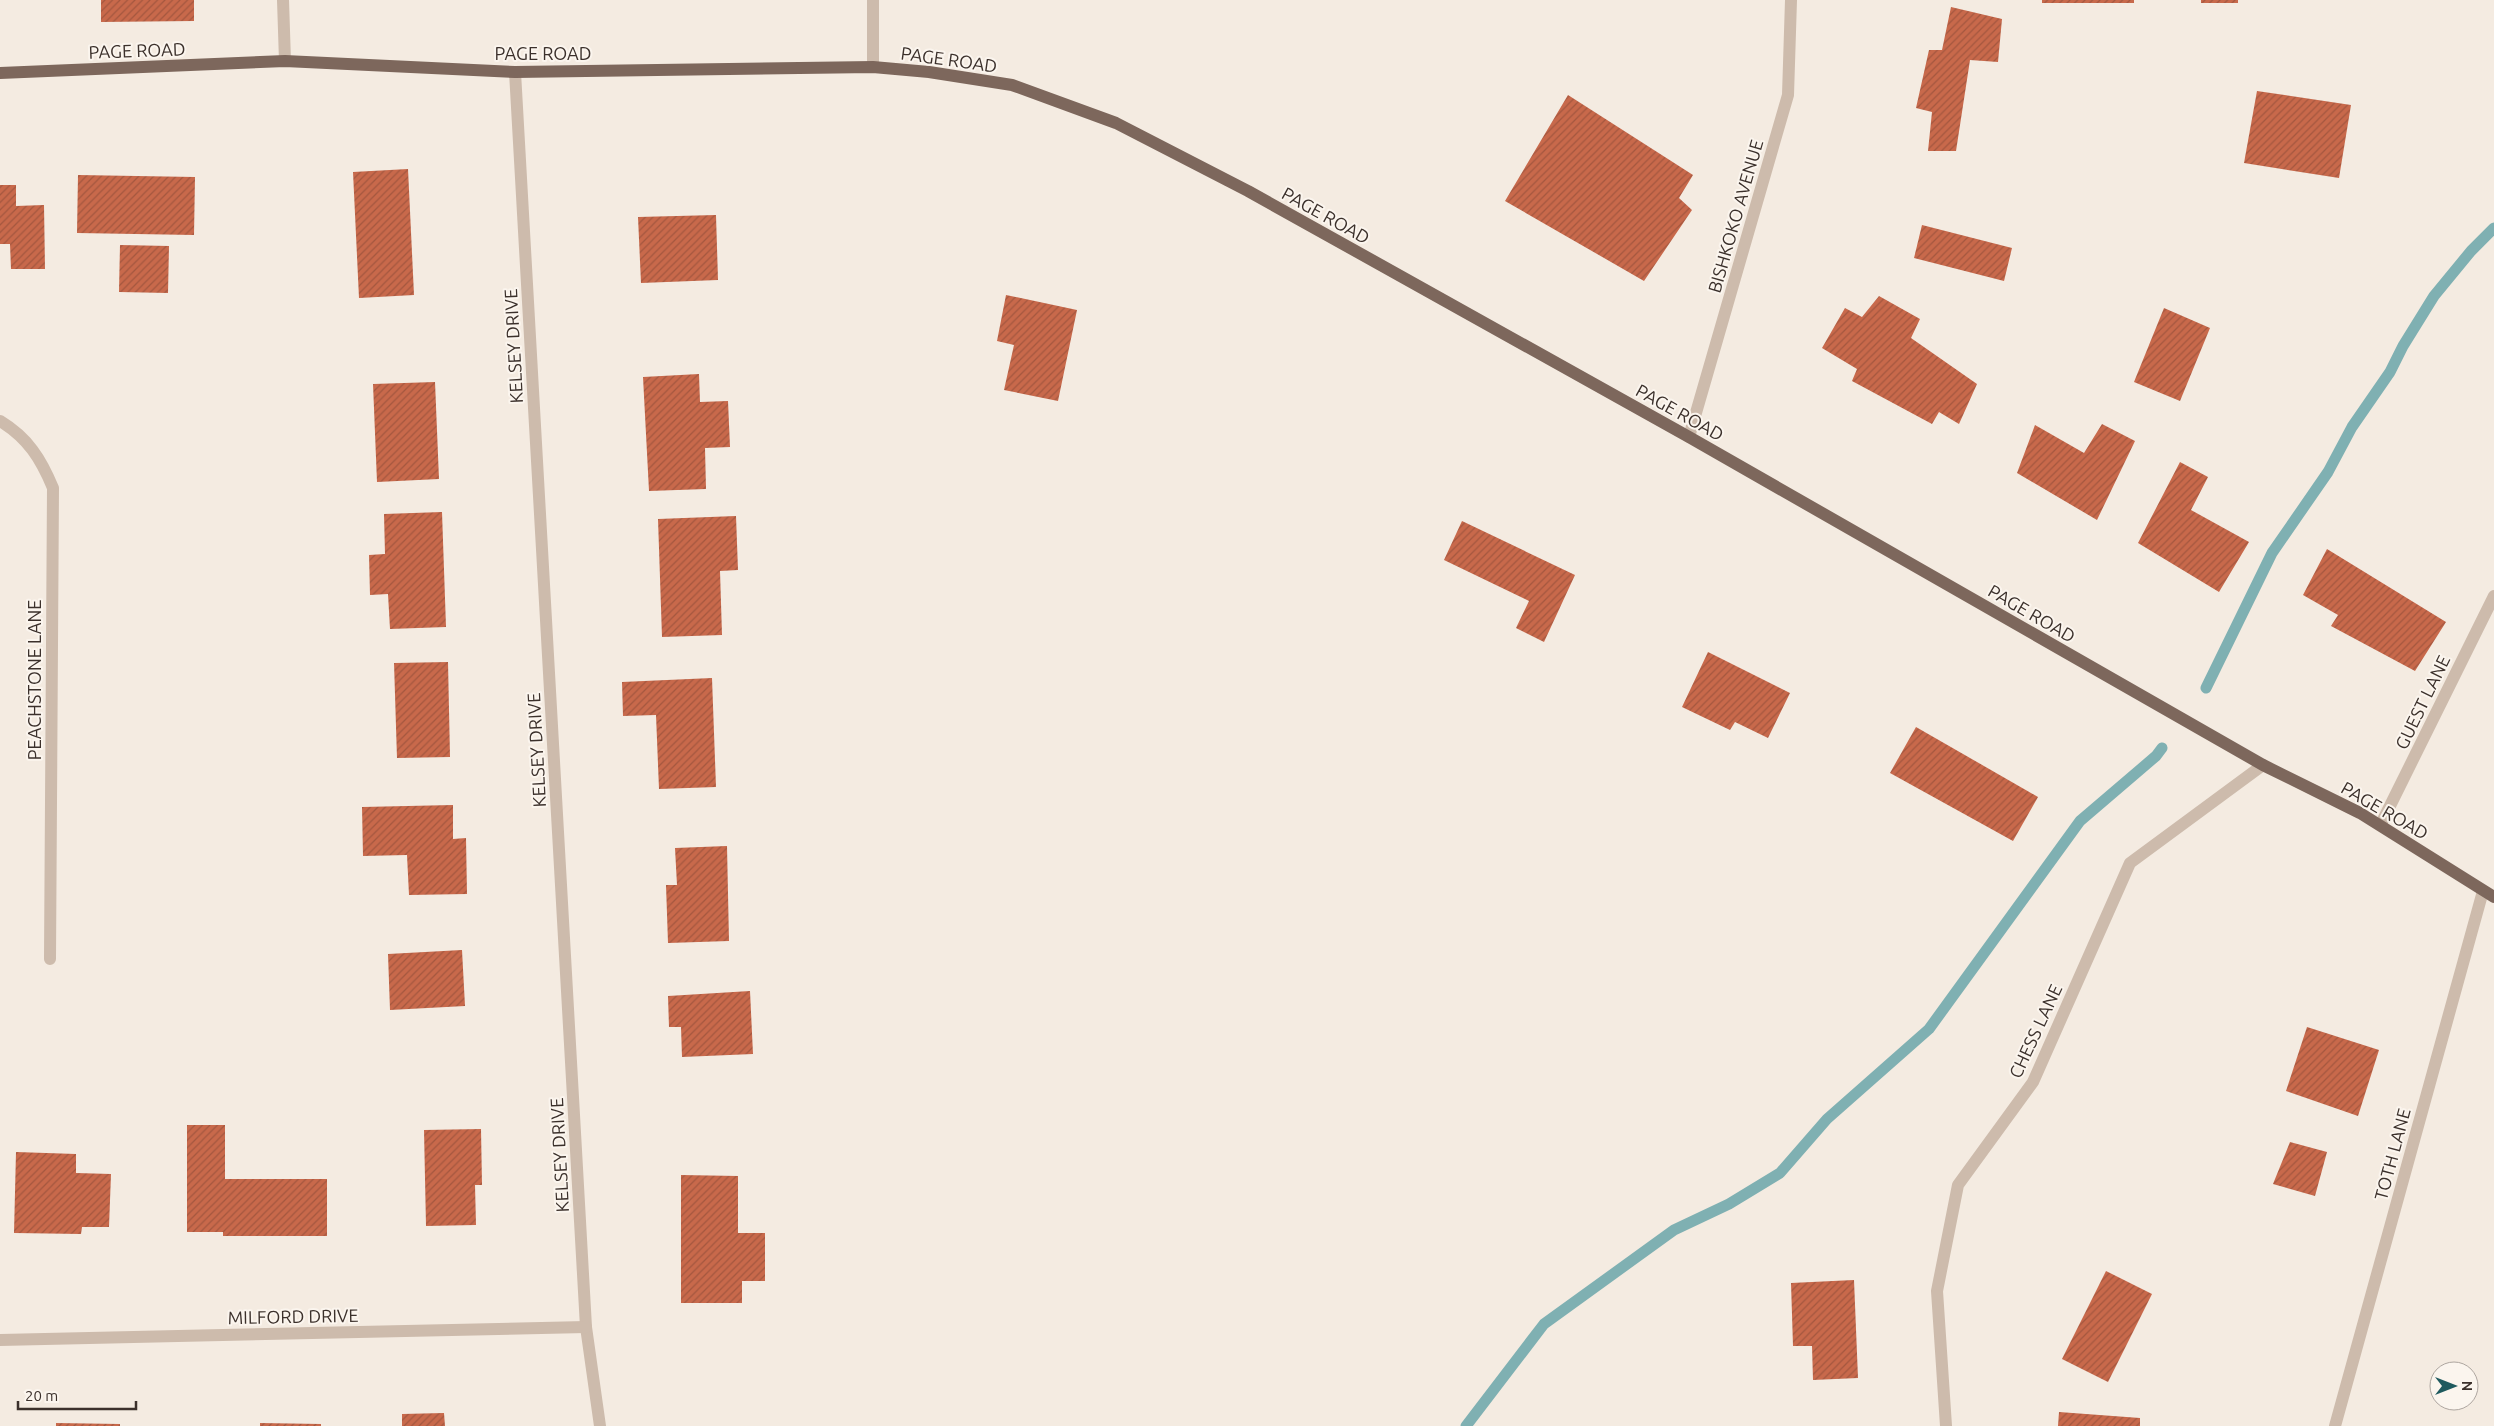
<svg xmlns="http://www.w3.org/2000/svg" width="2494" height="1426" font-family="Ubuntu,sans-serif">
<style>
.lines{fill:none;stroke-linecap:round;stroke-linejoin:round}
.stream{stroke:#7fb0b2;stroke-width:11}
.building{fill:url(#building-hatch)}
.minor{stroke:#cdbbac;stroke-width:12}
.major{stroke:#7d675c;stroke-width:12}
.labels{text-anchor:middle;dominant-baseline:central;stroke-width:4;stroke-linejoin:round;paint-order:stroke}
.street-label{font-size:18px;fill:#3b302b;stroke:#fbf5ee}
</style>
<defs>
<pattern id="building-hatch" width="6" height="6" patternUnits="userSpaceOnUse" patternTransform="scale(1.25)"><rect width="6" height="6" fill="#c8694b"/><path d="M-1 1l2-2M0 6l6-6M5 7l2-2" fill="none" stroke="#a4573f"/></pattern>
</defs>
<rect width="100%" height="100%" fill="#f4ebe1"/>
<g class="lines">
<g class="stream">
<path d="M 2206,688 L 2272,553 L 2328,472 L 2352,427 L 2390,372 L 2403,346 L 2434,296 L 2471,251 L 2494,228"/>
<path d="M 1466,1426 L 1544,1324 L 1674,1230 L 1729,1204 L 1780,1173 L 1827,1119 L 1929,1029 L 2080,821 L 2156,756 L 2162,748"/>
</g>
</g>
<g class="building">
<path d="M 101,0 L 194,0 L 194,21 L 101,22 Z"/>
<rect x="2042" y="0" width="92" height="3"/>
<rect x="2201" y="0" width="37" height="3"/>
<path d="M 1951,7 L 2002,19 L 1998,62 L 1970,60 L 1956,151 L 1928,151 L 1932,112 L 1916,108 L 1929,50 L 1942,50 Z"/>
<path d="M 2257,91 L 2351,105 L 2339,178 L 2244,163 Z"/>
<path d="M 1568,95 L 1693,175 L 1679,198 L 1692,210 L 1644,281 L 1505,201 Z"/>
<path d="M 408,169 L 414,295 L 359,298 L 353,172 Z"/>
<path d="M 78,175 L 195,177 L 194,235 L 77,233 Z"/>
<path d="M 0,185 L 16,185 L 16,206 L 44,205 L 45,269 L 11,269 L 10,244 L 0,244 Z"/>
<path d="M 716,215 L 718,280 L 641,283 L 638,217 Z"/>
<path d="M 1922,225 L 2012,248 L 2004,281 L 1914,258 Z"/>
<path d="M 120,245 L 169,246 L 168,293 L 119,292 Z"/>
<path d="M 1006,295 L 1077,310 L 1058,401 L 1004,390 L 1014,345 L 997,341 Z"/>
<path d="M 1879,296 L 1920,319 L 1911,338 L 1977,384 L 1959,424 L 1939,412 L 1932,424 L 1852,381 L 1857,369 L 1822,348 L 1845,308 L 1862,317 Z"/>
<path d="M 2164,308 L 2210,328 L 2180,401 L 2134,382 Z"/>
<path d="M 699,374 L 700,402 L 728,401 L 730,447 L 705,448 L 706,489 L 649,491 L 643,377 Z"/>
<path d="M 435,382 L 439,479 L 377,482 L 373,384 Z"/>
<path d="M 2102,424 L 2135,441 L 2097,520 L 2017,473 L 2035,425 L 2084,453 Z"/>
<path d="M 2180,462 L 2208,477 L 2191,510 L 2249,542 L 2219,592 L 2138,543 Z"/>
<path d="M 442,512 L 446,627 L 390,629 L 388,594 L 370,595 L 369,555 L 385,554 L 384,514 Z"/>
<path d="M 736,516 L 738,570 L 720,571 L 722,635 L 662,637 L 658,519 Z"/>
<path d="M 1462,521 L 1575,575 L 1544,642 L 1516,628 L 1529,601 L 1444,560 Z"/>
<path d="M 2327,549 L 2446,622 L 2415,671 L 2331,626 L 2338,615 L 2303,595 Z"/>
<path d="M 1708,652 L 1790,693 L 1768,738 L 1735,722 L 1730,730 L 1682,707 Z"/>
<path d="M 448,662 L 450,757 L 397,758 L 394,663 Z"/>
<path d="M 712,678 L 716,787 L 659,789 L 656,715 L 623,716 L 622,682 Z"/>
<path d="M 1916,727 L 2038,797 L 2013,841 L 1890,773 Z"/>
<path d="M 453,805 L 453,839 L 466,838 L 467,894 L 409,895 L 407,855 L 363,856 L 362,807 Z"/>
<path d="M 727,846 L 729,941 L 668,943 L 666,885 L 677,885 L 675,848 Z"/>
<path d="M 462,950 L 465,1006 L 390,1010 L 388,954 Z"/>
<path d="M 750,991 L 753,1054 L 682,1057 L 681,1027 L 669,1027 L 668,996 Z"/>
<path d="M 2307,1027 L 2379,1050 L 2358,1116 L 2286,1091 Z"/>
<path d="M 187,1125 L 225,1125 L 225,1179 L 327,1179 L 327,1236 L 223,1236 L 223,1232 L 187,1232 Z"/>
<path d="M 481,1129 L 482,1185 L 475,1185 L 476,1225 L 426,1226 L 424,1130 Z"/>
<path d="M 2290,1142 L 2327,1152 L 2315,1196 L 2273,1184 Z"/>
<path d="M 16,1152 L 76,1154 L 76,1173 L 111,1174 L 109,1227 L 82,1227 L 81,1234 L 14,1233 Z"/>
<path d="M 681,1175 L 738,1176 L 738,1233 L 765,1233 L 765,1281 L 742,1281 L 742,1303 L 681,1303 Z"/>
<path d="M 2106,1271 L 2152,1294 L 2108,1382 L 2062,1359 Z"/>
<path d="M 1854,1280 L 1858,1378 L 1813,1380 L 1812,1346 L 1793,1346 L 1791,1283 Z"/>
<path d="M 2059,1412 L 2140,1418 L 2140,1426 L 2058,1426 Z"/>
<path d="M 444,1413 L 445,1426 L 402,1426 L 402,1414 Z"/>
<path d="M 56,1423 L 120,1424 L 120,1426 L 56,1426 Z"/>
<path d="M 260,1423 L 321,1424 L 321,1426 L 260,1426 Z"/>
</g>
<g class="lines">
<g class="minor">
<path d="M 283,0 L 285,61"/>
<path d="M 873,67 L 873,0"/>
<path d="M 515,72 L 586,1327 L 600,1426"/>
<path d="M 0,421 C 28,438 41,459 53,488 L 50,959"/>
<path d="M 1689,437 L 1788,95 L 1791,0"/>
<path d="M 2381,824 L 2494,596"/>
<path d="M 0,1340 L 586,1327"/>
<path d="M 1946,1426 L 1937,1291 L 1958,1185 L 2033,1082 L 2130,863 L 2263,765"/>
<path d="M 2335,1426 L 2483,891"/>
</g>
<path class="major" d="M 0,73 L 285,61 L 515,72 L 873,67 L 929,72 L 1012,85 L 1116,123 L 1248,191 L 1689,437 L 2263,765 L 2360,813 L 2494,897"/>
</g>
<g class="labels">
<g class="street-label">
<text transform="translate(137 50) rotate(-2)">PAGE ROAD</text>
<text x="543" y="53">PAGE ROAD</text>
<text transform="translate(949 59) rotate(8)">PAGE ROAD</text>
<text transform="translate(1326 215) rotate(29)">PAGE ROAD</text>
<text transform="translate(1735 216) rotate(-74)">BISHKOKO AVENUE</text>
<text transform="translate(513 346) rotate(-93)">KELSEY DRIVE</text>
<text transform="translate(1680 412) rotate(29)">PAGE ROAD</text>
<text transform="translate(2032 613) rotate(30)">PAGE ROAD</text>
<text transform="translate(34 680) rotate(-90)">PEACHSTONE LANE</text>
<text transform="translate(2422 702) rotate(-64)">GUEST LANE</text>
<text transform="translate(536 750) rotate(-93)">KELSEY DRIVE</text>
<text transform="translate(2385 810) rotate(30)">PAGE ROAD</text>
<text transform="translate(2035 1031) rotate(-65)">CHESS LANE</text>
<text transform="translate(2392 1154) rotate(-75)">TOTH LANE</text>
<text transform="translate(559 1155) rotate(-93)">KELSEY DRIVE</text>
<text transform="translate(293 1316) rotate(-1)">MILFORD DRIVE</text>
</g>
</g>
<g transform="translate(2454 1386) rotate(90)"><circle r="24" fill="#fbf5ee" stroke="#aea6a0"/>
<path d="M0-4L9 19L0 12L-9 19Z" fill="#1f5a5e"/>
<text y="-8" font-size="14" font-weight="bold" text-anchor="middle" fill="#3b302b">N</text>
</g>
<path d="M18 1401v8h118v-8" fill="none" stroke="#3b302b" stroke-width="2.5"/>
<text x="25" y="1401" font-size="15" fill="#3b302b" stroke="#fbf5ee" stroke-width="4" paint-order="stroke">20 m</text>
</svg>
